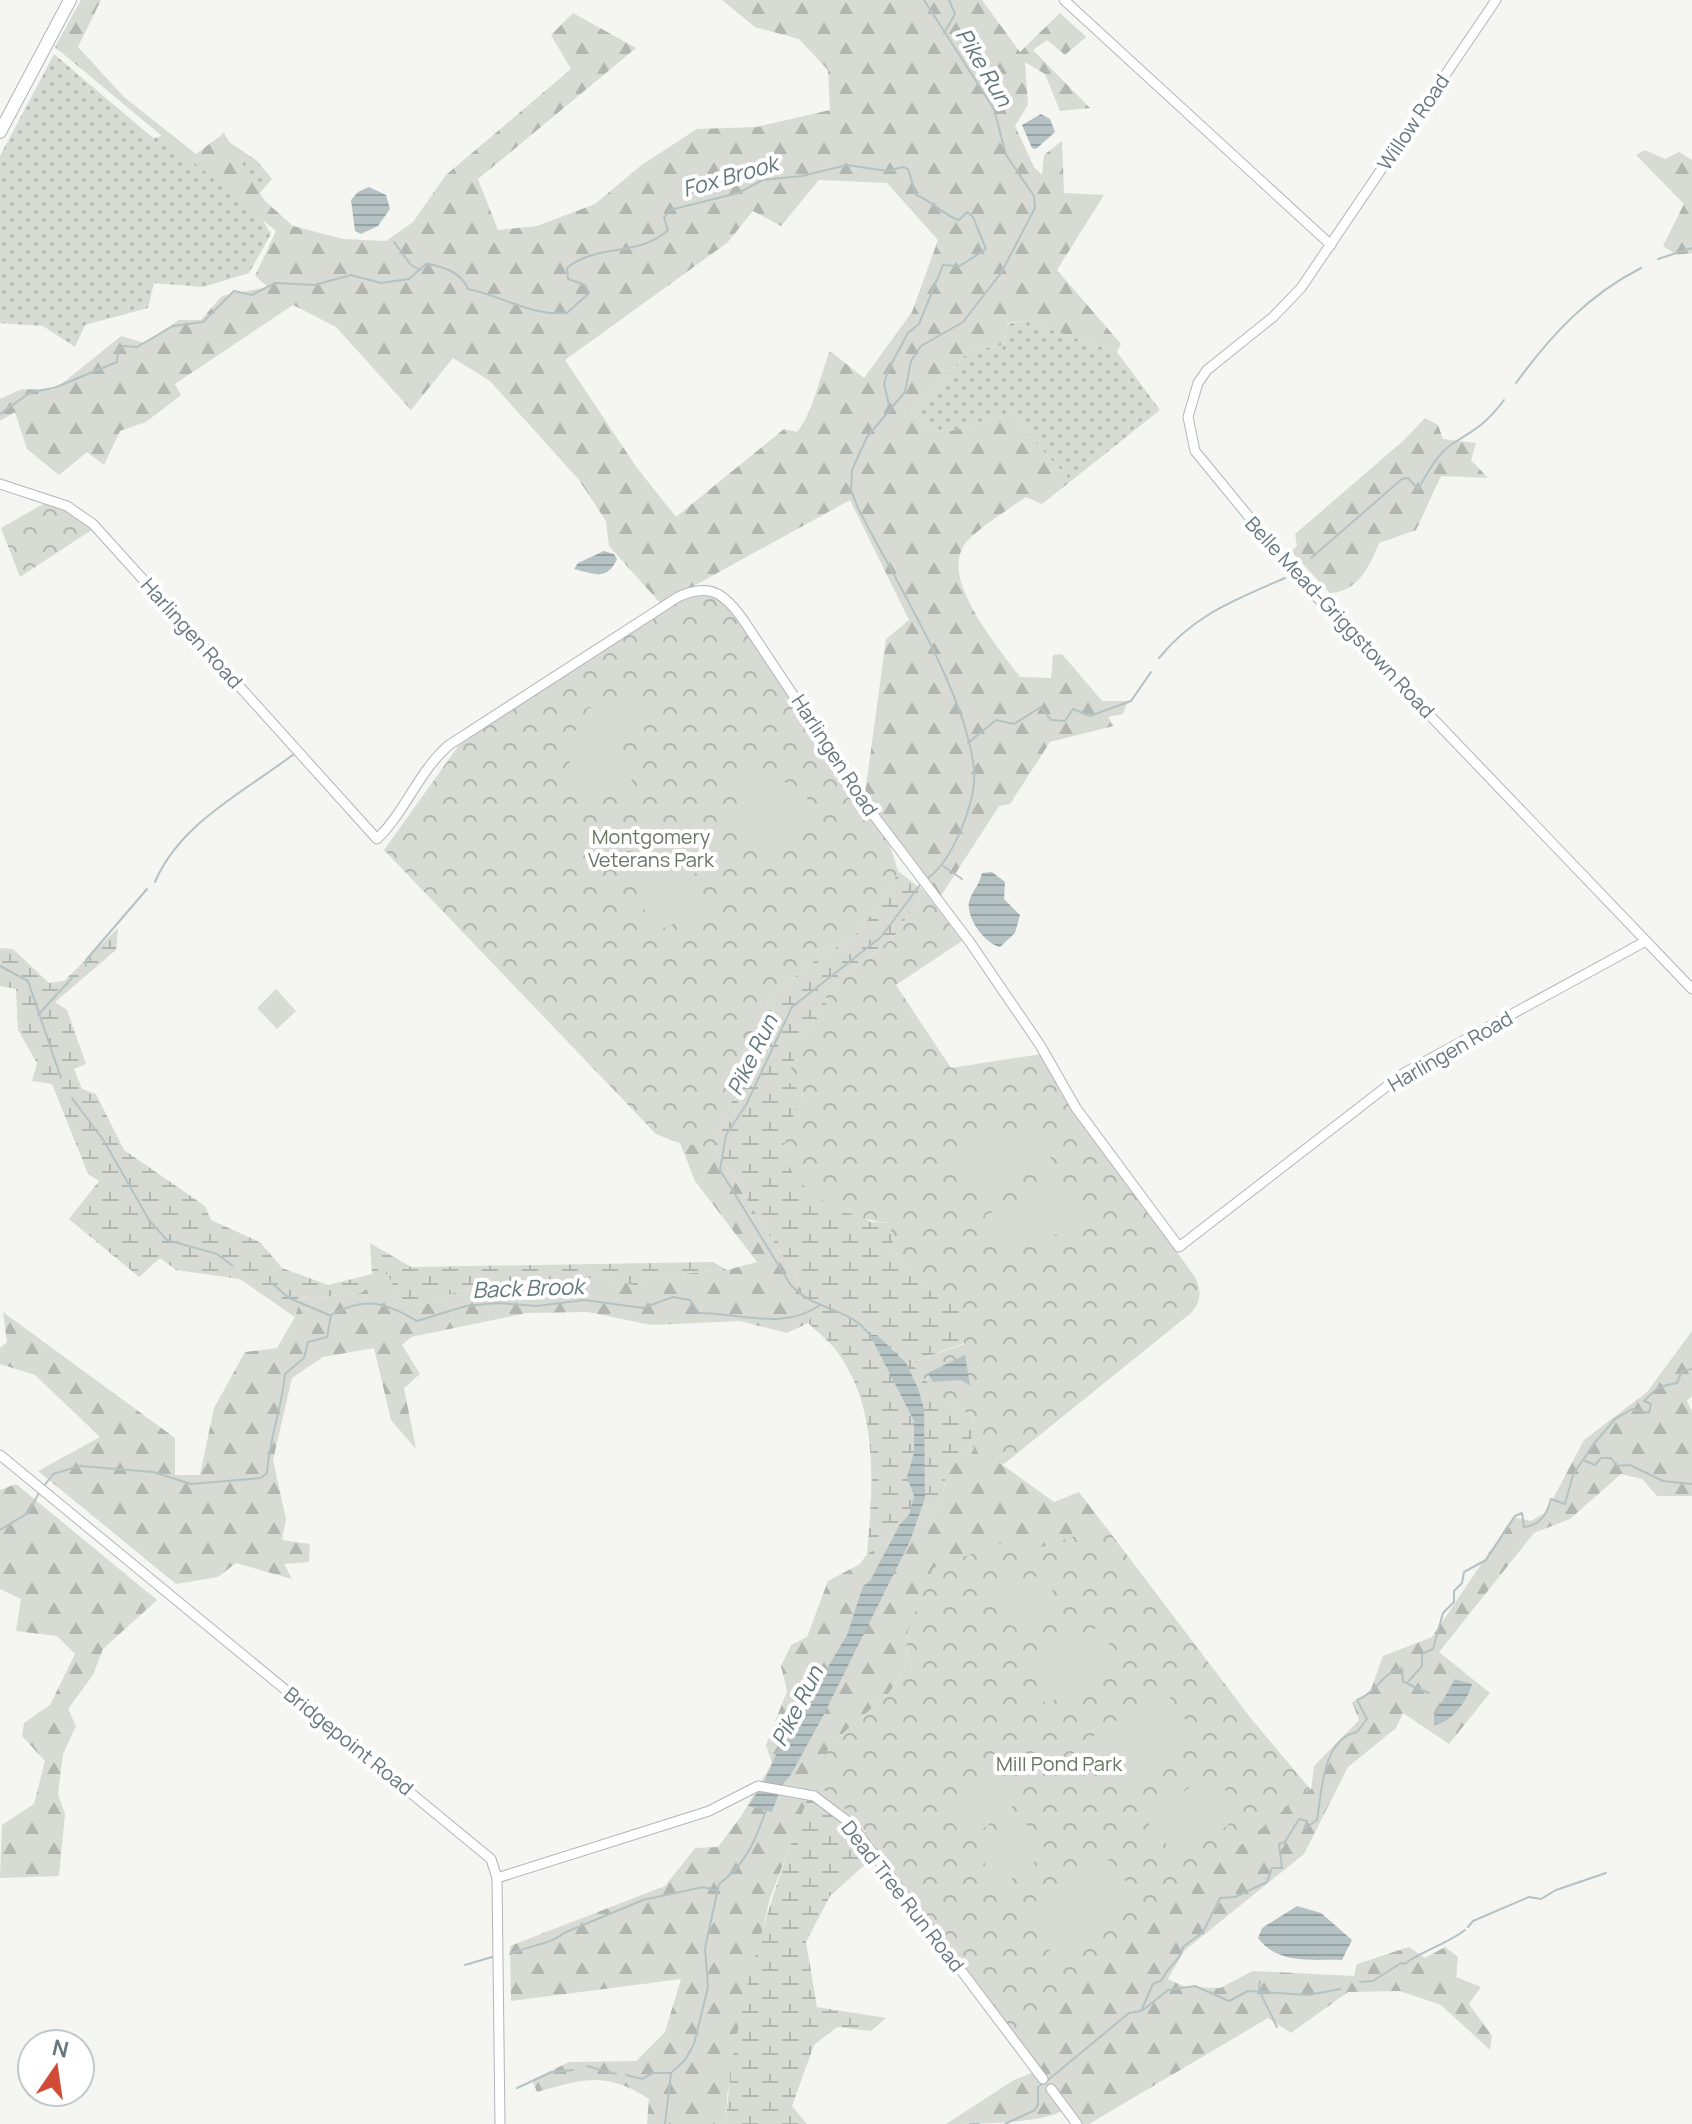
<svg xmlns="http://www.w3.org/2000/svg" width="1692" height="2124" font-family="Manrope,sans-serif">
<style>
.grass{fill:url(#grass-dots)}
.forest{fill:url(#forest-firs);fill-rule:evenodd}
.wetland{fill:url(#wetland-marsh)}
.park{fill:url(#park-crowns)}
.pitch{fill:#d7dbd3}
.water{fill:url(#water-rules)}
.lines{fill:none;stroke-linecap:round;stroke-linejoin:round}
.stream{stroke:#b5c2c4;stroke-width:2}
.secondary-casing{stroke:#b1b6b9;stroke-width:11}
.highway-casing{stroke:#b1b5b7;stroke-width:14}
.secondary{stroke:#fff;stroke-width:9}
.highway{stroke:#fff;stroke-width:12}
.labels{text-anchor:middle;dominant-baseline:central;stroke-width:8;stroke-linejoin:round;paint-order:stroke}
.street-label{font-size:20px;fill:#677780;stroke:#fff}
.park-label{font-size:20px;fill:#6a7765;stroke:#fff}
.water-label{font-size:22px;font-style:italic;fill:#63787c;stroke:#fff}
</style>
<defs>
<pattern id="grass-dots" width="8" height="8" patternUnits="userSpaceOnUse" patternTransform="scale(2)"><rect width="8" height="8" fill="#d7dbd3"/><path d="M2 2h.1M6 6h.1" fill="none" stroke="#b2b6b0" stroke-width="1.8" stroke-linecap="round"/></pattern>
<pattern id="forest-firs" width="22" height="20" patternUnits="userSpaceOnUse" patternTransform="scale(2)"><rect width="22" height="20" fill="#d7dbd3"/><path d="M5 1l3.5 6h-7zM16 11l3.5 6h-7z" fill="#b2b6b0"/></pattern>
<pattern id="wetland-marsh" width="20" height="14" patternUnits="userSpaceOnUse" patternTransform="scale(2)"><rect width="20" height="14" fill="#d7dbd3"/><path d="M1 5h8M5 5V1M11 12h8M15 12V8" fill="none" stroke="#b2b6b0"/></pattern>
<pattern id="park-crowns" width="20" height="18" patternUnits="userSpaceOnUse" patternTransform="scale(2)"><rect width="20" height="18" fill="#d7dbd3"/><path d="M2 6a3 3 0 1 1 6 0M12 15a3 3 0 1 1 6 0" fill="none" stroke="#b2b6b0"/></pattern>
<pattern id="water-rules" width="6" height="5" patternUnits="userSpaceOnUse" patternTransform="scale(2)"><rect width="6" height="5" fill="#b5c2c4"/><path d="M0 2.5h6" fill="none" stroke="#97a2a4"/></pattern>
</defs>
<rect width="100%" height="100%" fill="#f5f5f2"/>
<g class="grass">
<path d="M 54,54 L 153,138 L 167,135 L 200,160 L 226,140 L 256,160 L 272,179 L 257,196 L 258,212 L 271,234 L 249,273 L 203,287 L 154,283 L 148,308 L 85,325 L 75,347 L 43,326 L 0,323 L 0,156 Z"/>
<path d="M 1025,321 L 1117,352 L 1160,410 L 1071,481 L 1023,429 L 1015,413 L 950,431 L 931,430 L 911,413 L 970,350 L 1003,345 L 1007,324 Z"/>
</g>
<g class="forest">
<path d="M 81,0 L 101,0 L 78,47 L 124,97 L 196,154 L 224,133 L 265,201 L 293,226 L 343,239 L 386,241 L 413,222 L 446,175 L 571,69 L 551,35 L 573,13 L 636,48 L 478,179 L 498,230 L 537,226 L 595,204 L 643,164 L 697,129 L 757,127 L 830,110 L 828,70 L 799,39 L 755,27 L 722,0 L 982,0 L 1020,52 L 1060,13 L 1086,37 L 1065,55 L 1047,40 L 1033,50 L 1090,108 L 1060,111 L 1045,74 L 1025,62 L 1028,104 L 1015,126 L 1034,167 L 1042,175 L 1044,155 L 1062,141 L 1064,193 L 1104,195 L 1057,270 L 1121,344 L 1117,352 L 1025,321 L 1007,323 L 1003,345 L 970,350 L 911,413 L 931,430 L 950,431 L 1015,413 L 1023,429 L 1071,481 L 1042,504 L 1026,497 C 1011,508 971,532 963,547 C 942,583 1000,649 1020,677 L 1051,678 L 1053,655 L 1062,654 L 1102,701 L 1128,701 L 1123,714 L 1108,717 L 1114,726 L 1050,742 L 1010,804 L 999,806 L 939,899 L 865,794 L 886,639 L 909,620 L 850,500 L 661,604 L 609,546 L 606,521 L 579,480 L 490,381 L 453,358 L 411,410 L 336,327 L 293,305 L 175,384 L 181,395 L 146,422 L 120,431 L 104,465 L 87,452 L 59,475 L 27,449 L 15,412 L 0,421 L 0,399 L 22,389 L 54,390 L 121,336 L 144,343 L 179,320 L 201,320 L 222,296 L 268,287 L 255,276 L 276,231 L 55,47 ZM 819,180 L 887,183 L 938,240 L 912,312 L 864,378 L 830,351 C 819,377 814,411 797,432 L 784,429 L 676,517 L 637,468 L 565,360 L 727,243 L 753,211 L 781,226 Z"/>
<path d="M 1645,150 L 1665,159 L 1679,152 L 1692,160 L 1692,253 L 1677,255 L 1663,246 L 1684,204 L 1636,155 Z"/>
<path d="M 1425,418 L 1438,425 L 1443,439 L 1476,443 L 1471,460 L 1488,478 L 1441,476 L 1416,530 L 1379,543 C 1370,566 1358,592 1330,593 L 1291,551 L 1297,546 L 1295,534 L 1403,441 Z"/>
<path d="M 656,1134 L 714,1148 L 799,1281 L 803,1298 L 815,1307 L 808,1323 L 787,1333 L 740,1321 L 651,1325 L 588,1312 L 527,1313 L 411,1337 L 402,1345 L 420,1374 L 404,1388 L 416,1449 L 391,1420 L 374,1348 L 323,1357 L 292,1378 L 273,1460 L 286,1519 L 282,1540 L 310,1544 L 309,1562 L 284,1564 L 292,1579 L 236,1563 L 218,1577 L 176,1584 L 38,1471 L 100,1437 L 35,1375 L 0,1364 L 0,1348 L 7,1342 L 3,1312 L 175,1438 L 175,1475 L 200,1475 L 214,1408 L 245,1352 L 277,1348 L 295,1317 L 300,1299 L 361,1293 L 387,1271 L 398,1298 L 421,1306 L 459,1291 L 521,1294 L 546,1282 L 599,1277 L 637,1286 L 645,1277 L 727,1270 L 757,1262 L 695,1181 L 680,1143 Z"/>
<path d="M 1148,1211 L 1188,1268 L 1000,1463 L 1054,1502 L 1079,1492 L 1252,1720 L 1311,1790 L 1314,1766 L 1359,1720 L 1352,1702 L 1370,1692 L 1383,1656 L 1432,1637 L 1513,1517 L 1531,1521 L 1546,1512 L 1584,1440 L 1647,1392 L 1692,1331 L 1692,1396 L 1687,1401 L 1692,1411 L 1692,1496 L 1657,1496 L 1642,1479 L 1621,1474 L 1570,1519 L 1534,1533 L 1439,1652 L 1490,1693 L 1449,1744 L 1403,1713 L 1396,1728 L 1348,1767 L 1304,1854 L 1184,1951 L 1168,1979 L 1186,1987 L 1220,1988 L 1253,1971 L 1354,1976 L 1357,1964 L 1409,1947 L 1425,1958 L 1445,1947 L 1458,1957 L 1456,1977 L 1481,1987 L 1469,2004 L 1492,2036 L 1490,2050 L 1441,2005 L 1400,1991 L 1348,1992 L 1291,2033 L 1268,2018 L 1089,2124 L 1079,2124 L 1066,2108 C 1049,2124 975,2124 946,2124 L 1014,2080 L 1034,2072 L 865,1833 L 909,1773 L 908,1630 L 905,1669 L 889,1693 L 830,1745 L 770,1898 L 744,2009 L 727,2096 L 726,2124 L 647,2124 L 649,2099 C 605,2071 584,2079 537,2092 L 532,2080 L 569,2062 L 636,2061 L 665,2032 L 681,1979 L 511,2001 L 510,1946 L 665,1886 L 695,1848 L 718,1847 L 742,1815 L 772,1763 L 766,1745 L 787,1691 L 781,1666 L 791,1645 L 807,1637 L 828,1581 L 860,1564 L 867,1554 L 919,1523 L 942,1500 L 946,1474 L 971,1444 L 1119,1223 Z"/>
<path d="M 16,1484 L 157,1600 L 103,1649 L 93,1675 L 68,1709 L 76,1726 L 63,1754 L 58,1794 L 65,1814 L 59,1876 L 0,1878 L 2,1825 L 34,1804 L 45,1761 L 22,1736 L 24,1723 L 50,1705 L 75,1654 L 57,1636 L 16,1631 L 21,1599 L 0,1589 L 0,1490 Z"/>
</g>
<g class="wetland">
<path d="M 898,871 L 924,891 L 894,937 L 825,991 L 827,1003 L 800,1041 L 803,1092 L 784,1146 L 870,1222 L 890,1223 C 896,1278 915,1282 960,1306 L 964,1343 L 911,1363 C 930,1384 946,1408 974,1415 L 971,1444 L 946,1474 L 942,1500 L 919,1523 L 867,1554 C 873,1487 880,1407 835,1349 C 828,1340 817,1332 808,1323 L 815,1307 L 803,1298 L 799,1281 L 714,1148 L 770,997 L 813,962 L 854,937 L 887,895 Z"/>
<path d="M 118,928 L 116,950 L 55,1002 L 67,1010 L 86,1064 L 74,1069 L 82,1089 L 96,1094 L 124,1150 L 205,1206 L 211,1220 L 260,1242 L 282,1268 L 328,1285 L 372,1274 L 370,1243 L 411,1267 L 713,1262 L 727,1270 L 645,1277 L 637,1286 L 599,1277 L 546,1282 L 521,1294 L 459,1291 L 421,1306 L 398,1298 L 387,1272 L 361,1293 L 300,1299 L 295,1317 L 240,1279 L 176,1270 L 160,1258 L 139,1277 L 69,1219 L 99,1181 L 88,1174 L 52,1084 L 32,1081 L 37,1063 L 18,1030 L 16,989 L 0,986 L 0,948 L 13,949 L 49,983 L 64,981 Z"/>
<path d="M 814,1781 L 858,1821 L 878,1853 L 830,1896 L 806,1942 L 817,2007 L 886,2018 L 871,2031 L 837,2027 L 814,2045 L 792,2106 L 807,2124 L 726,2124 C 732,2006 773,1891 814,1781 Z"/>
</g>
<g class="park">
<path d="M 45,503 L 70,511 L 93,529 L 20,577 L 1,528 Z"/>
<path d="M 700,593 L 719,598 L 730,608 L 890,846 L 898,871 L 887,895 L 854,937 L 813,962 L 770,997 L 714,1148 L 680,1143 L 656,1134 L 384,850 L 459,745 L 672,604 Z"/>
<path d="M 924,891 L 962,941 L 896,985 L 951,1068 L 1041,1054 L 1066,1102 L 1195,1277 C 1202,1291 1201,1302 1191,1313 L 1004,1464 L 983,1460 L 971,1444 L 974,1415 C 946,1408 929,1384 911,1363 L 964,1344 L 959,1306 C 915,1282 896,1278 890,1223 C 854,1221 782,1190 785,1145 C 786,1129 797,1108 803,1093 L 787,1081 L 800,1041 L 827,1003 L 825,991 L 894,937 Z"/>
<path d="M 1105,1526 L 1252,1720 L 1310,1789 L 1009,2033 L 858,1821 L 814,1781 L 830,1745 L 889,1693 L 905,1669 L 908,1630 L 933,1568 L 999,1544 L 1030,1551 Z"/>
</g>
<g class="pitch">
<path d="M 630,693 L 646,736 L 617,740 L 634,787 L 585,805 L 560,736 L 593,724 L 587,709 Z"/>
<path d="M 760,775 C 792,781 812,793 820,827 L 752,848 L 730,782 Z"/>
<path d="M 697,822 L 715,870 L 684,875 L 700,913 L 654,932 L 625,865 L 656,852 L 651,841 Z"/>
<path d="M 276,989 L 296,1011 L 277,1029 L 257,1008 Z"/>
<path d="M 1040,1122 L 1052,1163 L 969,1191 L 956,1148 Z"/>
<path d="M 1067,1182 L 1085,1222 L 1004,1256 L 985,1215 Z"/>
<path d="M 1046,1573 L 1059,1608 L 1011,1626 L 998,1590 Z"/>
<path d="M 1101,1626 L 1120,1671 L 1045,1704 L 1027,1658 Z"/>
<path d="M 1164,1689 L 1198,1738 L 1122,1796 L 1083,1743 Z"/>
<path d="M 1210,1772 L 1244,1812 L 1181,1862 L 1146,1820 Z"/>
<path d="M 992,1775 L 1015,1804 L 967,1841 L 944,1812 Z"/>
<path d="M 1022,1819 L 1048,1852 L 1002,1886 L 977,1853 Z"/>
<path d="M 1102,1852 L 1140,1899 L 1058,1961 L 1020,1913 Z"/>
</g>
<g class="water">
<path d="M 1041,114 L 1050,119 L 1055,132 L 1036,149 L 1032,148 L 1022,125 Z"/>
<path d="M 369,187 L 386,195 L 390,209 L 378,226 L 361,234 L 355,231 L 351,200 L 358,192 Z"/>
<path d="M 604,551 L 614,554 L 617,559 C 607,582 592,573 574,569 L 578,563 Z"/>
<path d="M 992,872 L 1005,882 L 1004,899 L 1020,915 L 1015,933 L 1000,947 C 985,944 966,918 969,902 C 971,893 980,884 982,873 Z"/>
<path d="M 870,1335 L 877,1335 L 906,1363 L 918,1388 L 924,1409 L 925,1498 L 910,1541 L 823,1716 L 790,1776 L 782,1785 L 772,1812 L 748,1806 L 763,1784 L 788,1727 L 798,1720 L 805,1698 L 813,1692 L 847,1635 L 863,1586 L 870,1581 L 900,1524 L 909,1515 L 914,1496 L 907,1477 L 914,1453 L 914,1421 Z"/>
<path d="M 965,1355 L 970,1385 L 961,1380 L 933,1382 L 928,1373 Z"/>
<path d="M 1455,1679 L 1472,1684 C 1468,1700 1450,1724 1434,1725 L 1434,1716 Z"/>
<path d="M 1297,1906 L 1321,1913 L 1352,1940 L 1342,1960 C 1312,1959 1278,1965 1258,1938 L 1262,1928 Z"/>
</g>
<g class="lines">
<g class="stream">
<path d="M 924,0 L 994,109 L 1006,155 L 1034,196 L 1035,208 L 1001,273 L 963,322 L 921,346 L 911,361 L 905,392 L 867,437 L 852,470 L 851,490 L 858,508 C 894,579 966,692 974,769 C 977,800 953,860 928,878"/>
<path d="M 944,33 L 955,14 L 949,0"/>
<path d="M 394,242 L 411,265 L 420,270"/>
<path d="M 1658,259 L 1692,248"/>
<path d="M 1516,383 C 1551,335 1588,295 1641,268"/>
<path d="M 0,414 L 31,392 L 54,388 L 117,362 L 118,350 L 123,346 L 137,347 L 173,326 L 203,322 L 234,291 L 252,295 L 275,283 L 315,285 L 351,275 L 381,283 L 409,279 L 426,264 C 443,266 462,273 468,289 C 503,296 530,316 567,313 L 589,293 L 585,285 L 568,279 L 567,268 C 597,243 640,257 668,230 L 664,218 L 670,210 L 738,193 L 763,180 L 802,176 L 847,165 L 887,171 L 903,167 L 908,169 L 916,195 C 933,201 942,215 959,220 L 967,212 L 973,217 L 986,249 L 960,266 L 943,265 L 919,324 L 908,333 L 888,370 L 884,384 L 889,405"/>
<path d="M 1311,558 L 1402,479 L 1408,478 L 1418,489 C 1427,474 1436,455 1452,444 C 1476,429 1486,424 1504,400"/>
<path d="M 1159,658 C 1195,614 1235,600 1285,578"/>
<path d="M 968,743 L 996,720 L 1014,724 L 1041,707 L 1051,720 L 1065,721 L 1073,709 L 1090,716 L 1131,701 L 1151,672"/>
<path d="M 943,866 L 962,879"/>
<path d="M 155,882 C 180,823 244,792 294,754"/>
<path d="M 0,966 L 28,981 L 61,1078"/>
<path d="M 86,966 L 86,960 L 147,889"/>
<path d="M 38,1015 L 72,978"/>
<path d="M 72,1098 L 104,1141 L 149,1220 L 167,1240 L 217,1254 L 233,1266"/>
<path d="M 269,1281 L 289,1298 L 329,1315"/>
<path d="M 871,1337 C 851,1306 814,1312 790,1284 L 720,1170 L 726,1135 L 746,1105 L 792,1007 L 881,937 L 920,885"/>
<path d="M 1585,1461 L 1595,1465 L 1601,1458 L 1611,1458 L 1617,1466 L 1630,1465 L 1663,1481 L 1692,1484"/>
<path d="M 44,1486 L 53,1474 L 80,1466 L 153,1472 L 191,1484 L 261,1478 L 267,1473 C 269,1439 282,1408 285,1374 L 304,1358 L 308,1342 L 327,1337 L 331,1315 C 364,1296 385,1302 417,1321 L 466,1306 L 497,1303 L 537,1306 L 584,1300 L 643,1308 L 673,1297 L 690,1300 L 699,1313 C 741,1313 784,1331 820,1305"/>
<path d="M 0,1530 L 28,1513 L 40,1491"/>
<path d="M 1408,1684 L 1429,1693"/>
<path d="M 1468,1927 L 1473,1921 L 1529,1897 L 1541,1899 L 1556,1890 L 1606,1873"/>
<path d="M 510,1954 C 527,1946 552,1944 564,1933 L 643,1900 L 703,1887 L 715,1890"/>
<path d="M 465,1965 L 492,1957"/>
<path d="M 1260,1981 L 1259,1990 L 1277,2027"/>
<path d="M 1360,1982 L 1373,1981 L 1401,1963 L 1405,1964 C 1420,1951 1446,1945 1465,1930"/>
<path d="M 1143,2010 L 1168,1990 L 1195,1986 L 1229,2001 L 1248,1991 L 1308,1995 L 1340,1989"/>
<path d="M 587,2066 L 616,2074"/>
<path d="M 626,2075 L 642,2079 L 653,2073 L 671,2073"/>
<path d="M 1048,2080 L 1129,2013 L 1141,2011 L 1153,1984 L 1162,1980 C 1167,1966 1180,1962 1183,1947 L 1203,1932 L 1220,1898 L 1235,1897 L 1267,1882 L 1272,1868 L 1282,1868 L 1279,1844 L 1285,1842 L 1299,1819 L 1307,1821 L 1304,1829 L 1317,1820 C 1322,1792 1322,1739 1357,1732 L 1367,1719 L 1357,1700 C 1375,1694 1383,1672 1402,1668 L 1403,1682 L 1407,1683 L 1422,1666 L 1422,1654 L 1433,1649 L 1443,1613 L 1454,1602 L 1454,1591 L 1462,1583 L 1464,1572 L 1486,1560 L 1515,1516 L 1522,1513 L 1524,1527 C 1541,1525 1547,1514 1551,1499 L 1565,1504 L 1573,1475 L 1593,1445 L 1615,1419 L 1632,1409 L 1649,1413 L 1651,1404 L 1644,1401 C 1658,1387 1656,1387 1677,1383 L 1682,1371 L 1692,1369"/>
<path d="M 517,2088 L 552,2072 L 573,2070"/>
<path d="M 665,2124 L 671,2073 L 685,2060 L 694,2044 L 708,1987 L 705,1948 L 719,1884 C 745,1865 756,1840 766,1810"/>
<path d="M 970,2124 L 979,2124"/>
<path d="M 1005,2124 L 1035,2110 L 1038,2104 L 1038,2087 L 1042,2084"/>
</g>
<g class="secondary-casing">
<g id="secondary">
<path d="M 1064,0 L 1331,245"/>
<path d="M 1496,0 L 1301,288 L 1273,317 L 1207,370 L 1198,383 L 1188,417 L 1195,451 L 1305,585 L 1692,989"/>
<path d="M 0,484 L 67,506 L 93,524 L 377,839 C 406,811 418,772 449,745 L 678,597 C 711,582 725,594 744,621 L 869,809 L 969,941 L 1040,1045 L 1076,1108 L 1179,1247 L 1404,1073 L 1646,941"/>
<path d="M 0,1455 L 491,1859 L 497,1878 L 500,2124"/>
<path d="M 497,1878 L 709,1811 L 758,1786 L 814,1796 L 850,1823 L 1043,2079"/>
<path d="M 1051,2089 L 1077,2124"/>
</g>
</g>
<g class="highway-casing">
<path id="highway" d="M 0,132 L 70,0"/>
</g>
<use href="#secondary" class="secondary"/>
<use href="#highway" class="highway"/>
</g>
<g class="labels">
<g class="street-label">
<text transform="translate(1413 122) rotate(-56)">Willow Road</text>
<text transform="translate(1340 617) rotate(47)">Belle Mead-Griggstown Road</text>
<text transform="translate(192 633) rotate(48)">Harlingen Road</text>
<text transform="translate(835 755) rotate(57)">Harlingen Road</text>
<text transform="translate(1450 1051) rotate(-30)">Harlingen Road</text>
<text transform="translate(349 1741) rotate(39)">Bridgepoint Road</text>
<text transform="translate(903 1896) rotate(52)">Dead Tree Run Road</text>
</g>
<g class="park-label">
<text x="651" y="836">Montgomery<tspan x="651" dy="23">Veterans Park</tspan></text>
<text x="1059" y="1763">Mill Pond Park</text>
</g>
<g class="water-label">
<text transform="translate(984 67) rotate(59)">Pike Run</text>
<text transform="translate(730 176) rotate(-16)">Fox Brook</text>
<text transform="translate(752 1055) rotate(-64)">Pike Run</text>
<text transform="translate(528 1288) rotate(-2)">Back Brook</text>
<text transform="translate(797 1706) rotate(-63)">Pike Run</text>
</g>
</g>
<g transform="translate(56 2068) rotate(13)"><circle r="38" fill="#ffffff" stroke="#c2c9cc" stroke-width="2"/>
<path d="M0-6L14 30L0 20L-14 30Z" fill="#d14b36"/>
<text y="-12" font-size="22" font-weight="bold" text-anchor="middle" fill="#677780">N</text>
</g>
</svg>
